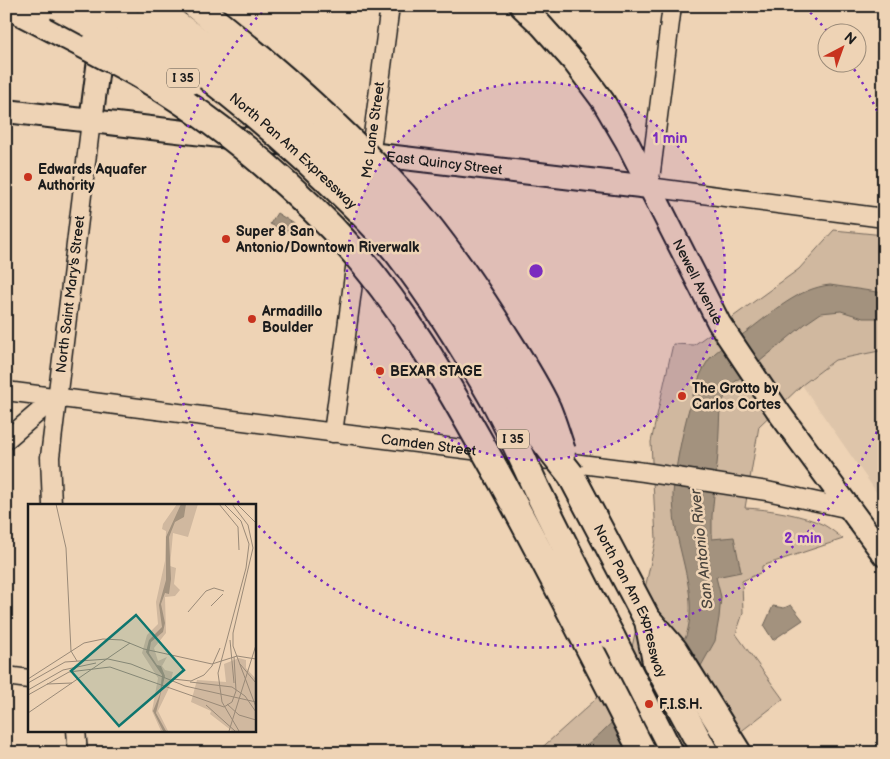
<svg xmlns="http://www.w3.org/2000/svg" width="890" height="759" font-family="'Balsamiq Sans',sans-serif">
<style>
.built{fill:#dec5aa}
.green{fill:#d0b89f;stroke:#766a5e}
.water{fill:#a3927e;stroke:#6d6357}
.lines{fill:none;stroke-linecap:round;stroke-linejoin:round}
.minor-casing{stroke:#1c1c1c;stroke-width:21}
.major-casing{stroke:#1c1c1c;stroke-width:26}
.highway-casing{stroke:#1c1c1c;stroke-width:30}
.minor{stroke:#eed3b5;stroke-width:18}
.major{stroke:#eed3b5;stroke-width:22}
.highway{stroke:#eed3b5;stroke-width:26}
.highway-bridge-casing{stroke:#1c1c1c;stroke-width:30;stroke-linecap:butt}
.highway-bridge{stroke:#eed3b5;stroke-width:26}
.ring{fill:none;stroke:#7b2cbf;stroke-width:2.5;stroke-dasharray:2.5 5}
.poi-dot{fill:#c8321e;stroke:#eed3b5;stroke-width:2}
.labels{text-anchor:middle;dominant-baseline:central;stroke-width:5;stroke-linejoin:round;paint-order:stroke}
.shield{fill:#eed3b5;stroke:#5b534a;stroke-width:1}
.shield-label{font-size:12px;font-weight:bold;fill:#1c1c1c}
.street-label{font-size:14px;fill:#1c1c1c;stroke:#eed3b5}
.poi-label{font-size:14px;font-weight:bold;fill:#1c1c1c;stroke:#eed3b5;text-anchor:start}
.water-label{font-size:15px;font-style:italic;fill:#4b453e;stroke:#eed3b5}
.inset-road{fill:none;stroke:#9a8a78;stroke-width:1}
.view{fill:#0f766e;fill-opacity:0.15;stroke:#0f766e;stroke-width:2.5}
.inset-edge{fill:none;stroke:#1c1c1c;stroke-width:2.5}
.centre{fill:#7b2cbf;stroke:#eed3b5;stroke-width:2.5}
.ring-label{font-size:15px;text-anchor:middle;font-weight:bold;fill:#7b2cbf;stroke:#eed3b5;stroke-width:5;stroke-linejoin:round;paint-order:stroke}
</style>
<rect width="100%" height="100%" fill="#eed3b5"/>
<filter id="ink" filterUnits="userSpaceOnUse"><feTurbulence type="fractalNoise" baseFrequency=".02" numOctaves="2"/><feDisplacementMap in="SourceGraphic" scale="10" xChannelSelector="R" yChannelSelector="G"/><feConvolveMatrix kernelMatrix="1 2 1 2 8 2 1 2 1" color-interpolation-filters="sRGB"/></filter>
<g filter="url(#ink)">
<path class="built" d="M 884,350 L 884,503 L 802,385 L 835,360 Z"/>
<path class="green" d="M 834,230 L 884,235 L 884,350 L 835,360 L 802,385 L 759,426 L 745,508 C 768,509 804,515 824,525 C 831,529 837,534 843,539 L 762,566 L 762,572 L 742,581 L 743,613 L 736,634 L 783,699 L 713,753 L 536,753 L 595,700 L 632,647 L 656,539 L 651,442 L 673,344 L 694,345 L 799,269 Z"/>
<g class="water">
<path d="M 277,213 L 296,225 L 291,234 L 270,224 Z"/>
<path d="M 830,285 L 884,293 L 884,318 L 863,318 L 841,311 L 821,313 L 805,324 L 730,386 L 720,407 L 718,454 L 712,516 L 712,539 L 734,537 L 741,572 L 716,577 L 721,597 L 719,618 L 715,641 L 697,673 L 663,715 L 619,753 L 578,753 C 594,740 609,726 623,711 C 630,703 637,693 645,685 C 659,670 679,656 686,636 C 698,599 681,561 675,524 C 674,515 673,504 673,494 C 675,464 692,377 711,357 C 721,346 737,339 749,330 C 773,312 799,288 830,285 Z"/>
<path d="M 791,605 L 803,620 L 773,640 L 764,626 L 773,606 L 784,608 Z"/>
</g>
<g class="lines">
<g class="minor-casing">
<g id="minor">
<path d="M 672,6 L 649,187 L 884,218"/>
<path d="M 369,165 L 390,6"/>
<path id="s1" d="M 6,391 L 644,472 L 767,491 L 850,509"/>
<path d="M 333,433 L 363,208"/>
<path d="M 6,440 L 56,397"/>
<path id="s2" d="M 52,505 L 50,457 L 91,121"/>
<path d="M 6,676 L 29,679"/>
<path d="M 76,730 L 78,753"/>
</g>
</g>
<g class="major-casing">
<g id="major">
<path id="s3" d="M 521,6 L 541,25 L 574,62 L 603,101 L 627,142 L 719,323 L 780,414 L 884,555"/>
<path d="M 6,111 L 296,145"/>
<path d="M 91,121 L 102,37"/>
<path id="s4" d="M 353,152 L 649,187"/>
</g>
</g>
<g class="highway-casing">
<g id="highway">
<path d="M 9,6 L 90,48"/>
<path id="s5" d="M 571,475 L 648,621 L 656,662 L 705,753"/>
<path d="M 649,621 L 674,650 L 738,753"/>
<path d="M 611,636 L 670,753"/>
</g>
</g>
<use href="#minor" class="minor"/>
<use href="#major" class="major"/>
<use href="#highway" class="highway"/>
<g class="highway-bridge-casing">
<g id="highway-bridge">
<path d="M 57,6 L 128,44 L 188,82"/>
<path id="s6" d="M 105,6 C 177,50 243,102 305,159 C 337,189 370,219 398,253 C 433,298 467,353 495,402 C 510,430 523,460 536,488 C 561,538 585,587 611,636"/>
<path d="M 150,6 C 260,81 364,170 442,279 C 461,306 479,334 496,362 C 506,380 515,400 527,418 C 541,438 556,456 571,475"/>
<path d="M 196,6 C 270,64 340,126 403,195 C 437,234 467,276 495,320 C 513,349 533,378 547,408 C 553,422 557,437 562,451"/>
<path d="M 90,48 C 110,59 131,69 150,81 C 217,121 278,173 332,228 C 400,299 449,386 496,471 C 547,564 595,659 643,753"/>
</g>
</g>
<use href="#highway-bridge" class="highway-bridge"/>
</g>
</g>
<circle cx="536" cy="271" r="189" fill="#7b2cbf" fill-opacity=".12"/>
<g class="ring">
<circle cx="536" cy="271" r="189"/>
<path d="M883 418A377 377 0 0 1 256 523M239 503A377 377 0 0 1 267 7M805 7A377 377 0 0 1 827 31M850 63A377 377 0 0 1 883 124"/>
</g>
<g class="poi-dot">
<circle cx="28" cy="177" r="5"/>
<circle cx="226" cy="239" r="5"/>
<circle cx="252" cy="319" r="5"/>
<circle cx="380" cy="371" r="5"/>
<circle cx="682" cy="396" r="5"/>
<circle cx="649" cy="704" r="5"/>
</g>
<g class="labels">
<g class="shield">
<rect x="167" y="68.5" width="32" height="19" rx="4"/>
<rect x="497" y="429.5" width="32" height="19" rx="4"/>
</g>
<g class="shield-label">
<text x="183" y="78">I 35</text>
<text x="513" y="439">I 35</text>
</g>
<g class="street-label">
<text transform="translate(373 130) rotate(-82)">Mc Lane Street</text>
<text stroke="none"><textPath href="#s6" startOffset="238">North Pan Am Expressway</textPath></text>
<text stroke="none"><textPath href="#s4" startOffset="92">East Quincy Street</textPath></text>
<text stroke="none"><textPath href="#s3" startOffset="330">Newell Avenue</textPath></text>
<text stroke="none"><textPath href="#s2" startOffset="212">North Saint Mary's Street</textPath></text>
<text stroke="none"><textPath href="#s1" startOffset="426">Camden Street</textPath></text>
<text stroke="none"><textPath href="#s5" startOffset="140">North Pan Am Expressway</textPath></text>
</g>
<g class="poi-label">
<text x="38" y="169">Edwards Aquafer<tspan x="38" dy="16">Authority</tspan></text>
<text x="236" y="231">Super 8 San<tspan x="236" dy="16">Antonio/Downtown Riverwalk</tspan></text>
<text x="262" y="311">Armadillo<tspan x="262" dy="16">Boulder</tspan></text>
<text x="390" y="371">BEXAR STAGE</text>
<text x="692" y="388">The Grotto by<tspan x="692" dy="16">Carlos Cortes</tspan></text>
<text x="659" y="704">F.I.S.H.</text>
</g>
<g class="water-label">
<text transform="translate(702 549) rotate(-96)">San Antonio River</text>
</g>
</g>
<g transform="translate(28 504)">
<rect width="228" height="228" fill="#eed3b5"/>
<path d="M 149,0 L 170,0 L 160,33 L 145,29 L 142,62 L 148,64 L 146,80 L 152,86 L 147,92 L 137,93 L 138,129 L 126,144 L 130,157 L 139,153 L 134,162 L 137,166 L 145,168 L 141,184 L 130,207 L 140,227 L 133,227 L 124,207 L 130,174 L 114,149 L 119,131 L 130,120 L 128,98 L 137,57 L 138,27 L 134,25 L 135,20 ZM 211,154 L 218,156 L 218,164 L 227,174 L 227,227 L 204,227 L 182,210 L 183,207 L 163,198 L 169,176 L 198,178 L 196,160 Z" fill="#d0b89f"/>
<path d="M 153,0 L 158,0 L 156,13 L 147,18 L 141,33 L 143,75 L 141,90 L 137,89 L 133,100 L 137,119 L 135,128 L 123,138 L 121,149 L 129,161 L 133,162 L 137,172 L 128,209 L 138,227 L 135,227 L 125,207 L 132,190 L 134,171 L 118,148 L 121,136 L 134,123 L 131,101 L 138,76 L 138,33 Z" fill="#a3927e"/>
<path class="inset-road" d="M 28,0 L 38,44 L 43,147 L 49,157M 191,0 L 210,23 L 211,46M 196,0 L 213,17 L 221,40 L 218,64 L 190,169 L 194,198 L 211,227M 204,0 L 220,21 L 225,44 L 205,129 L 205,142 L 228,203M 209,0 L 228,19M 183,102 L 195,90M 160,108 L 178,87 L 186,84 L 196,87M 202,136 L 206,179M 212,160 L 228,179M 0,175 L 56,139 L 75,135 L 94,136 L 116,145 L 184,160 L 209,152 L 228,155M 145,175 L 163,177 L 176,171 L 184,162 L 192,144M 162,178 L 204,183 L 217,192 L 228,208M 0,179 L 37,158 L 80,155 L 103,160 L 157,182 L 228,198M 19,180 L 44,179M 0,186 L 35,166 L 68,159M 0,191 L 41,168 L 82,163 L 196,203 L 204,198 L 208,187 L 206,153M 199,200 L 211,211 L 228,216M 178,201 L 207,227M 0,209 L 102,139M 201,227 L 228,141"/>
<path class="view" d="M 108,111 L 156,166 L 91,222 L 43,167 Z"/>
<rect width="228" height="228" class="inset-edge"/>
</g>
<circle cx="536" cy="271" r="8" class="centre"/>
<g class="ring-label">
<text x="670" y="143">1 min</text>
<text x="803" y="543">2 min</text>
</g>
<rect width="890" height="759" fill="none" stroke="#eed3b5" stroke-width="25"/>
<rect x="12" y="12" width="865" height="734" fill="none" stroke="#1c1c1c" stroke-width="2" filter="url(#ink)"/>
<g transform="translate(842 48) rotate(41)"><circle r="24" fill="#eed3b5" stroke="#9a8a78"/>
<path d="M0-4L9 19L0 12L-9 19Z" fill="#c8321e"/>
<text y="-8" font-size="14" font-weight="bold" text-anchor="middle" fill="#1c1c1c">N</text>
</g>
</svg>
